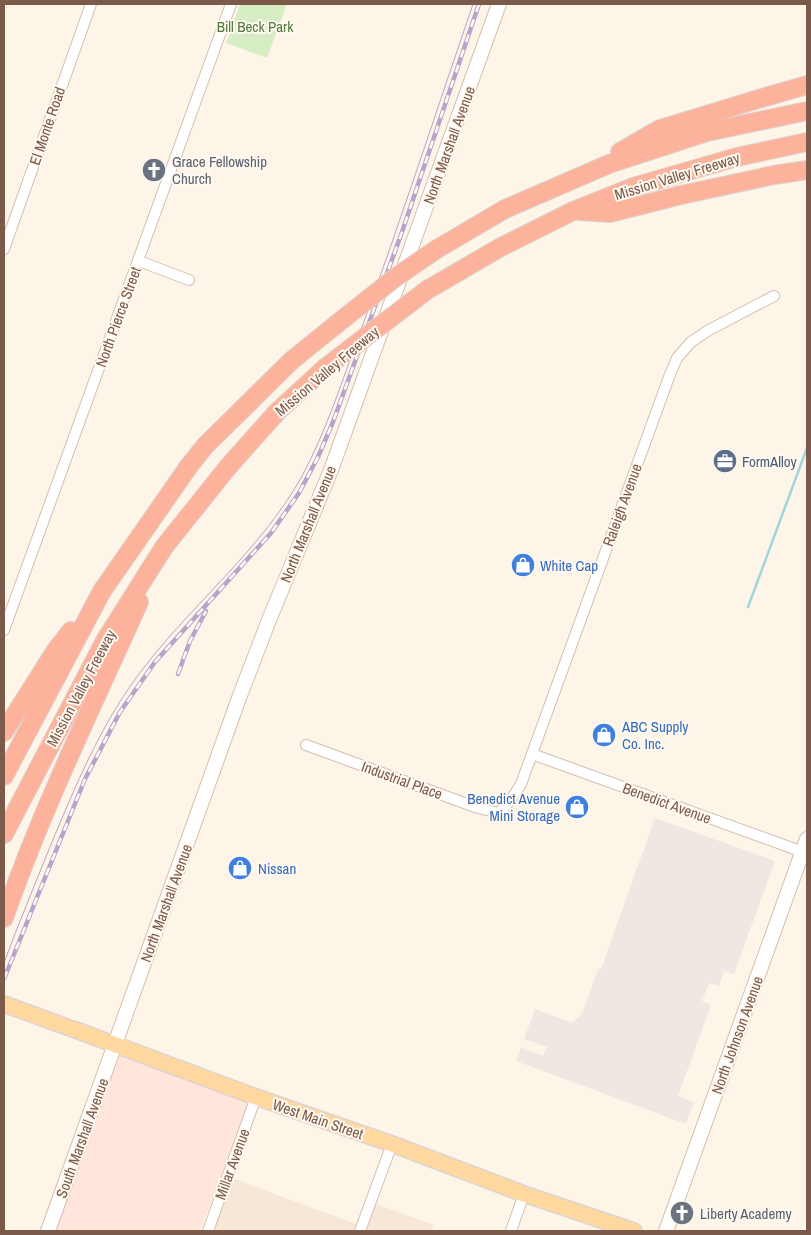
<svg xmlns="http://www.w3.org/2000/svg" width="811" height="1235" font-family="'Archivo Narrow',sans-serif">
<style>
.residential{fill:#f7e7d6}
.commercial{fill:#ffe5dc}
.industrial{fill:#efe8e2}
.green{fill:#d7eec5}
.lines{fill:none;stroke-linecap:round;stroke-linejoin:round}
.stream{stroke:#a0d5dd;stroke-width:2.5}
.street-casing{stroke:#d4beaf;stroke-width:12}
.secondary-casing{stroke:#d8beac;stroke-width:16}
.primary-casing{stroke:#ddd4d0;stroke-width:18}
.highway-casing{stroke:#ddd4d0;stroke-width:20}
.street{stroke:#fff;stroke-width:10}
.secondary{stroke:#fff;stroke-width:14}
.primary{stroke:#ffd89f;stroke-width:15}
.highway{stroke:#fdb29b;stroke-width:18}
.tram{stroke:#b8a4cb;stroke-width:1}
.rail-casing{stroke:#b8a4cb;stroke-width:4.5}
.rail{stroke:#fff9f1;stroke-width:2.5;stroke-dasharray:8;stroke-linecap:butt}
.highway-bridge-casing{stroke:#ddd4d0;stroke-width:20;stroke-linecap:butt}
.highway-bridge{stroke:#fdb29b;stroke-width:18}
.labels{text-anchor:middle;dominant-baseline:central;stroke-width:4;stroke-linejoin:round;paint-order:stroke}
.park-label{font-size:15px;fill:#527c3d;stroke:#fff9f1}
.street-label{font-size:15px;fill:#7c5a49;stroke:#fff9f1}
.worship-label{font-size:15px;fill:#5b616d;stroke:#fff9f1;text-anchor:start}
.service-label{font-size:15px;fill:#4e5e75;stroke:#fff9f1;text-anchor:start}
.shop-label{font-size:15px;fill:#366cbe;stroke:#fff9f1;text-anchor:start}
</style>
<rect width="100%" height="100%" fill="#fef5e9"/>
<path class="residential" d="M 232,1178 L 364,1227 L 373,1203 L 434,1225 L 431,1231 L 212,1231 Z"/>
<path class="commercial" d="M 107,1049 L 250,1099 L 200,1231 L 41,1231 Z"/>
<path class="industrial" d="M 655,818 L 775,861 L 734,974 L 724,971 L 719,986 L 709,983 L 702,1001 L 711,1005 L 678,1096 L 694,1102 L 686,1124 L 516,1061 L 521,1047 L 543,1056 L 547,1047 L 524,1039 L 535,1009 L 572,1023 L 582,1014 L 598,969 L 601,969 Z"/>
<path class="green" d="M 240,4 L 287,4 L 267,58 L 226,43 Z"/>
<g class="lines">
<path class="stream" d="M 748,607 L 807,448"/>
<g class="street-casing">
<g id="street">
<path d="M 4,249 L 91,4"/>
<path d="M 139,261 L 189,280"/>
<path d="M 4,630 L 231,4"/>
<path d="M 306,745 L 478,808 L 499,813 L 510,801 L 521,784 L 669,377 L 677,358 L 691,342 L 709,330 L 774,296"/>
<path d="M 532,754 L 803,852"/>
<path d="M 208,1231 L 256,1097"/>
<path d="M 360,1231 L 392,1144"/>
<path d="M 511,1231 L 524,1194"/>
</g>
</g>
<g class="secondary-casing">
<g id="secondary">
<path d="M 48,1231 L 239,698 L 269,620 L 331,470 L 499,4"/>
<path d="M 666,1231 L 807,839"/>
</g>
</g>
<g class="primary-casing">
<g id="primary">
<path d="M 4,1004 L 67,1027"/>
<path d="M 73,1029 L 256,1097 L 392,1144 L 524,1194 L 634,1231"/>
</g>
</g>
<g class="highway-casing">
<g id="highway">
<path d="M 620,152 L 660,129 L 755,100 L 807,85"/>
<path d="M 579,211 L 610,213 L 681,195 L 774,175 L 807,170"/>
<path d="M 437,249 L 505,209 L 609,164 L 707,132 L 807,111"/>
<path d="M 427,290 L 501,247 L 573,211 L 633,187 L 737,157 L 807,142"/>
<path d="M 4,732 L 56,650 L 71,631"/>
<path d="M 4,776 L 102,591 L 189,466 L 205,446 L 291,361 L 338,323"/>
<path d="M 4,834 L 106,639 L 164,547 L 228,467 L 277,412 L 325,368"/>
<path d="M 4,918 C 42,809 92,707 139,602"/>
</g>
</g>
<use href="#street" class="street"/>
<use href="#secondary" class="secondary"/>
<use href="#primary" class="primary"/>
<use href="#highway" class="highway"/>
<path class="tram" d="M 4,963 C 19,922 36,882 52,842 C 76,785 99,729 136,678 C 187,608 258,554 301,478 C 327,430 343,378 362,327 C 401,220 436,112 473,4"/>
<g class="rail-casing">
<g id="rail">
<path d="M 178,674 L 190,641 L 206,611"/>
<path d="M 4,979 L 85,779 L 120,712 L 155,662 L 271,533 L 299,493 L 318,457 L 333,422 L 402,232 L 479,4"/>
</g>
</g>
<use href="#rail" class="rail"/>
<g class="highway-bridge-casing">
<g id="highway-bridge">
<path d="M 338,323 L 396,277 L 437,249"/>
<path d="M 325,368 L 427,290"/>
</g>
</g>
<use href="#highway-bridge" class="highway-bridge"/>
</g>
<defs>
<g id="church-disc" transform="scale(1.25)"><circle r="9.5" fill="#6b7280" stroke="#fff9f1"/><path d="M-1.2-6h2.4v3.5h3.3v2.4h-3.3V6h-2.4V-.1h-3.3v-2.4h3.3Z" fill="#fff"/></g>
<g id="office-disc" transform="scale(1.25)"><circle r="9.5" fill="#5c6f8a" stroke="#fff9f1"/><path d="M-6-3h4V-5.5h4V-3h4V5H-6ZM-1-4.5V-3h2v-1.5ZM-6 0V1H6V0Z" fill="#fff"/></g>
<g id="shop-disc" transform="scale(1.25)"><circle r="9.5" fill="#3f7fe0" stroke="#fff9f1"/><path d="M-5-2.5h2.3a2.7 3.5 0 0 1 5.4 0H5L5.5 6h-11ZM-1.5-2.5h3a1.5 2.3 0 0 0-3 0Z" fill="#fff"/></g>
</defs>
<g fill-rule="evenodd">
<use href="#church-disc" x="154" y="170"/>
<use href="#office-disc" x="725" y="461"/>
<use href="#shop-disc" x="523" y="565"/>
<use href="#shop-disc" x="604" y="735"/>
<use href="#shop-disc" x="577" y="807"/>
<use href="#shop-disc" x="240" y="868"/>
<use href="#church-disc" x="682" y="1213"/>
</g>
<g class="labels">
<g class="park-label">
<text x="255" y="26">Bill Beck Park</text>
</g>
<g class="street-label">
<text transform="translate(47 126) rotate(-71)">El Monte Road</text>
<text transform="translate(449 145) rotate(-70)">North Marshall Avenue</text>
<text transform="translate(677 176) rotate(-17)">Mission Valley Freeway</text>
<text transform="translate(118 317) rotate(-70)">North Pierce Street</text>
<text transform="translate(327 371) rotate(-40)">Mission Valley Freeway</text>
<text transform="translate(622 505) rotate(-70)">Raleigh Avenue</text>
<text transform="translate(308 524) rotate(-68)">North Marshall Avenue</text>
<text transform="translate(81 688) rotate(-62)">Mission Valley Freeway</text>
<text transform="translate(402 780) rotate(20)">Industrial Place</text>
<text transform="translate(667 803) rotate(20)">Benedict Avenue</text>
<text transform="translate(166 903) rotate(-70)">North Marshall Avenue</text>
<text transform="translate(737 1035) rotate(-70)">North Johnson Avenue</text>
<text transform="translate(318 1119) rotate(19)">West Main Street</text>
<text transform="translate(82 1138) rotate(-70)">South Marshall Avenue</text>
<text transform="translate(232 1164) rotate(-70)">Millar Avenue</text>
</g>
<g class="worship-label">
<text x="172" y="161">Grace Fellowship<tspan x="172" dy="17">Church</tspan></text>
<text x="700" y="1213">Liberty Academy</text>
</g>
<g class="service-label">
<text x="742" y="461">FormAlloy</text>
</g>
<g class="shop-label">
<text x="540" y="565">White Cap</text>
<text x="622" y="726">ABC Supply<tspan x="622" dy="17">Co. Inc.</tspan></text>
<text x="560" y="798" text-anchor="end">Benedict Avenue<tspan x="560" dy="17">Mini Storage</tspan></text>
<text x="258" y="868">Nissan</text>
</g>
</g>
<rect width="811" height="1235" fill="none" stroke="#7c5a49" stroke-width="10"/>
</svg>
